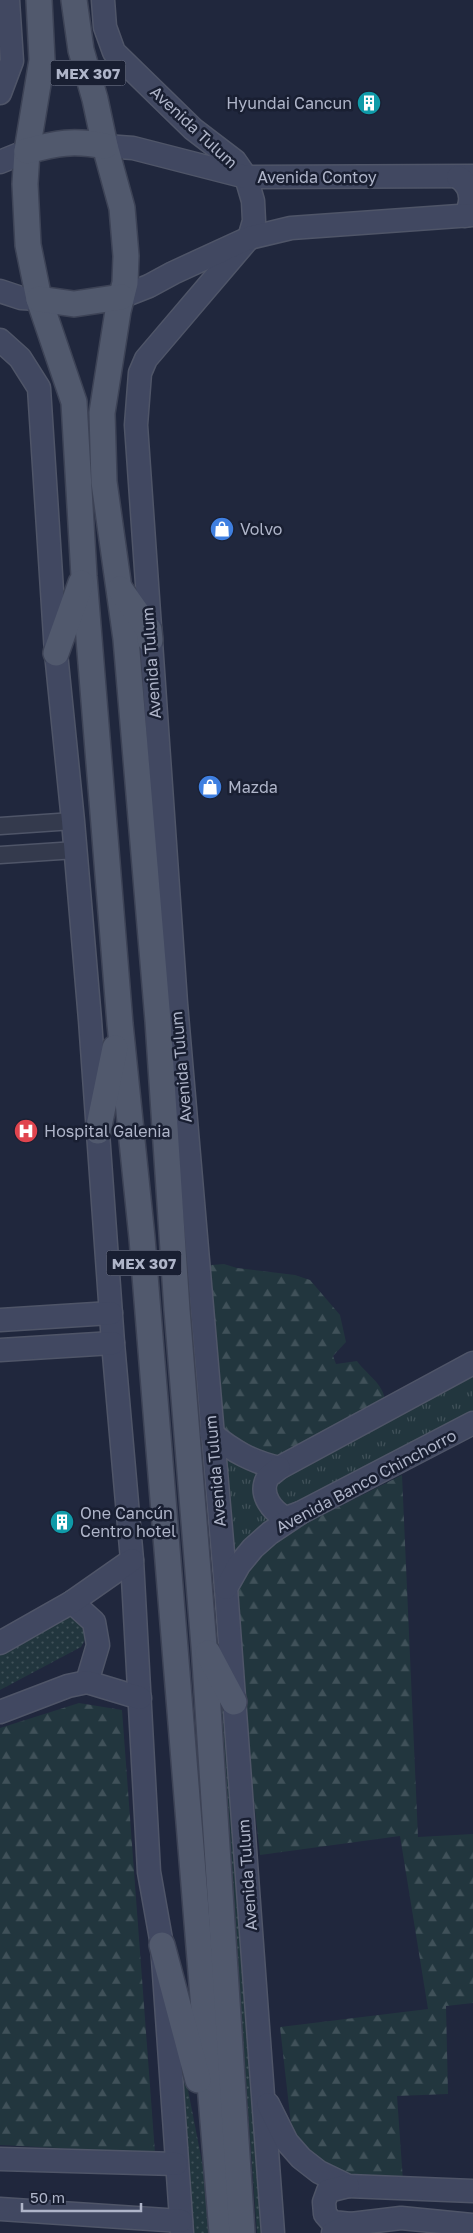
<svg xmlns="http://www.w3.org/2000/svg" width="473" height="2233" font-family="'Golos Text',sans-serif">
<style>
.grass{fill:url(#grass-dots)}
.forest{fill:url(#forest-firs)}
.park{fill:url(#park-tufts)}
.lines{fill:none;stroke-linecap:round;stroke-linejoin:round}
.street-casing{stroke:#4f5568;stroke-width:19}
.secondary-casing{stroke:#4f5568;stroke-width:25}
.primary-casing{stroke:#3d4356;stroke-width:28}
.street{stroke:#343a4d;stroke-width:16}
.secondary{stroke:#414861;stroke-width:22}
.primary{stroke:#51596d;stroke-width:25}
.labels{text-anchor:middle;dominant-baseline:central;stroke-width:5;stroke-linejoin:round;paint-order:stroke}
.shield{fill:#191f32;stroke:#82889c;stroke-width:1}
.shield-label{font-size:15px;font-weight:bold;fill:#afb5c9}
.poi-label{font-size:16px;fill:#afb5c9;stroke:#191f32;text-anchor:start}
.street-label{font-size:16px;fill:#afb5c9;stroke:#191f32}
</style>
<defs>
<pattern id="grass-dots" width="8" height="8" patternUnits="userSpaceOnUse" patternTransform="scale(1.25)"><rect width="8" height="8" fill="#22363e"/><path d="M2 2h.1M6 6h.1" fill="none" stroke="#405159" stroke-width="1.8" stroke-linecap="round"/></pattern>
<pattern id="forest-firs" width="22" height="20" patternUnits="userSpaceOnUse" patternTransform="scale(1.25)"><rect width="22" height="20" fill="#22363e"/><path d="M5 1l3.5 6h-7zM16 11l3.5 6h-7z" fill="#405159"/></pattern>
<pattern id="park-tufts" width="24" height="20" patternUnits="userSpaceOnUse" patternTransform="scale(1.25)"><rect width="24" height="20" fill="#22363e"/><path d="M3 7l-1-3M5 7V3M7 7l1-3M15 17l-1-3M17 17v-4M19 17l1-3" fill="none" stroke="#405159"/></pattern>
</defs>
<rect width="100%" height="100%" fill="#20273d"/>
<g class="grass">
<path d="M 75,1617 L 84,1624 L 87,1636 L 81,1647 L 0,1690 L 0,1652 L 63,1618 Z"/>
<path d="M 217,1693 L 227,1708 L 270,2233 L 257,2233 Z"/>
<path d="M 178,2038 L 209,2198 L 212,2233 L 193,2233 Z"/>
</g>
<g class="forest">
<path d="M 224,1264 L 237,1268 L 295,1275 L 310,1280 L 340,1315 L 346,1342 L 333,1356 L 336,1364 L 357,1361 C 366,1374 384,1384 385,1401 L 280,1468 L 212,1433 L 199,1266 Z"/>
<path d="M 402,1475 L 418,1837 L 473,1834 L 473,2003 L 446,2006 L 448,2094 L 397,2096 L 403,2181 L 356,2181 L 318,2165 L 292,2133 L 280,2027 L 428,2009 L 400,1836 L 260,1855 L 230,1586 L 273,1540 Z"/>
<path d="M 79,1703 L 122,1710 L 155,2153 L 0,2145 L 0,1728 Z"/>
</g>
<path class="park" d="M 473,1363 L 473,1423 L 300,1513 L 226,1588 L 211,1433 L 280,1468 Z"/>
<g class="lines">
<g class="street-casing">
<g id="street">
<path d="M 0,826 L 73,821"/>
<path d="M 0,855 L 76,850"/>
</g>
</g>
<g class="secondary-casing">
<g id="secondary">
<path d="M 103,0 L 105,27 L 114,52 L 193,129 L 235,161 L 246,177 L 253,201 L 254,221 L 249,238 L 146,359 L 140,373 L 136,425 L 176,1003 L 226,1588 L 273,2233"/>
<path d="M 0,93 L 12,61 L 8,0"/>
<path d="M 105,146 L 133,148 L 246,177 L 473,176"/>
<path d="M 0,162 L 27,151"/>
<path d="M 458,177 C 473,187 473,202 465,216"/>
<path d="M 0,291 L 21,298 L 39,299"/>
<path d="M 121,297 L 149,286 L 173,273 L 249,238 L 291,228 L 473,215"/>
<path d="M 0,340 L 20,358 L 39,388 L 56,653 L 73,821 L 90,1020 L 113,1343 L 132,1560 L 149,1872 L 162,1945 L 182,2233"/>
<path d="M 0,1320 L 111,1313"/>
<path d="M 0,1350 L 113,1343"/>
<path d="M 211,1433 C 234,1452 251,1461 279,1468 L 473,1363"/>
<path d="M 279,1468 C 276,1471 269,1475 267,1479 C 259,1495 273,1512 286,1518 L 300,1513"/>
<path d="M 226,1588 L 239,1565 L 253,1548 L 270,1533 L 300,1513 L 473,1423"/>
<path d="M 72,1602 L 94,1622 L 98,1645 L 87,1682"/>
<path d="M 0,1643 L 72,1602 L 132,1560"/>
<path d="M 0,1712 L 68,1686 L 87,1682 L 140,1698"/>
<path d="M 268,2104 L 287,2142 L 301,2158 L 319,2172 L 348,2186 L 473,2191"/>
<path d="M 0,2159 L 176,2164"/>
<path d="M 348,2186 L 328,2191 L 324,2202 L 325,2214 L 332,2222 L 351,2224"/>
<path d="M 0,2209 L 181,2221"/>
<path d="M 333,2233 L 351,2224 L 401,2218 L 473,2225"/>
</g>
</g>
<g class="primary-casing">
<g id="primary">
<path d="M 39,0 L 42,60 L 27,151 L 25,184 L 28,245 L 39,299 L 74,402 L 84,576 L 120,1024 L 142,1238 L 222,2233"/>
<path d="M 74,0 L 81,50 L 95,99 L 105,146 L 122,208 L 126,256 L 125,283 L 118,311 L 102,413 L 104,482 L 126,639 L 158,1021 L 177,1310 L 204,1646 L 242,2233"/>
<path d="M 27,151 C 57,143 73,140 105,146"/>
<path d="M 39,299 L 74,304 L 121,297"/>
<path d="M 120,589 L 149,630 L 150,640"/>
<path d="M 56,653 L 81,583"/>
<path d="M 98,1131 L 115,1048"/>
<path d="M 208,1653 L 234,1702"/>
<path d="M 162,1945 L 198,2080"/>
</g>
</g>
<use href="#street" class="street"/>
<use href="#secondary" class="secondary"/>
<use href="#primary" class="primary"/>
</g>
<defs>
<g id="building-disc" transform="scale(1.25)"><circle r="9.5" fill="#0f9aa8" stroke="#191f32"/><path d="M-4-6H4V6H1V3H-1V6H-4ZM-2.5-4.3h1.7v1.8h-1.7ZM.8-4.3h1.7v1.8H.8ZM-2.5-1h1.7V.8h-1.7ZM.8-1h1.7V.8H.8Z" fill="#fff"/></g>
<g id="shop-disc" transform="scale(1.25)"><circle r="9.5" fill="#3f7fe0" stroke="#191f32"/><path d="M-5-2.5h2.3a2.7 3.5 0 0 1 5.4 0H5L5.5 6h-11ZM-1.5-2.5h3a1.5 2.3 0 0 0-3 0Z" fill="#fff"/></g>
<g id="hospital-disc" transform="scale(1.25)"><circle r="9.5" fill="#e0444e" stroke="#191f32"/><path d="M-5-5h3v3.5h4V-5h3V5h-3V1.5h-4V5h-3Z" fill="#fff"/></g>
</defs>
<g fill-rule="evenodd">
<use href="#building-disc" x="369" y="103"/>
<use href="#shop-disc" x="222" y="529"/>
<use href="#shop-disc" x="210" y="787"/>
<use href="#hospital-disc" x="26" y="1131"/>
<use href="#building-disc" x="62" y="1522"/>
</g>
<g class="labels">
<g class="shield">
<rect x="50.5" y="60.5" width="75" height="25" rx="4"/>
<rect x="106.5" y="1250.5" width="75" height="25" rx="4"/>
</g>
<g class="shield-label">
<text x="88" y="73">MEX 307</text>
<text x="144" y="1263">MEX 307</text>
</g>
<g class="poi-label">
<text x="352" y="103" text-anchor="end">Hyundai Cancun</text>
<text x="240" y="529">Volvo</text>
<text x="228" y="787">Mazda</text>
<text x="44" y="1131">Hospital Galenia</text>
<text x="80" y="1513">One Cancún<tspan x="80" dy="18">Centro hotel</tspan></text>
</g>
<g class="street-label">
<text transform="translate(194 127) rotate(43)">Avenida Tulum</text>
<text x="317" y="177">Avenida Contoy</text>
<text transform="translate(151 663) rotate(-94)">Avenida Tulum</text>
<text transform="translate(181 1067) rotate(-95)">Avenida Tulum</text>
<text transform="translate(215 1471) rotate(-95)">Avenida Tulum</text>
<text transform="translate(366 1481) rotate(-28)">Avenida Banco Chinchorro</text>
<text transform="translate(247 1875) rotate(-94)">Avenida Tulum</text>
</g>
</g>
<path d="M22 2203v8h119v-8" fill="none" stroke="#afb5c9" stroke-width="2.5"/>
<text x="30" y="2203" font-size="15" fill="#afb5c9" stroke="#191f32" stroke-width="4" paint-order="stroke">50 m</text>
</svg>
